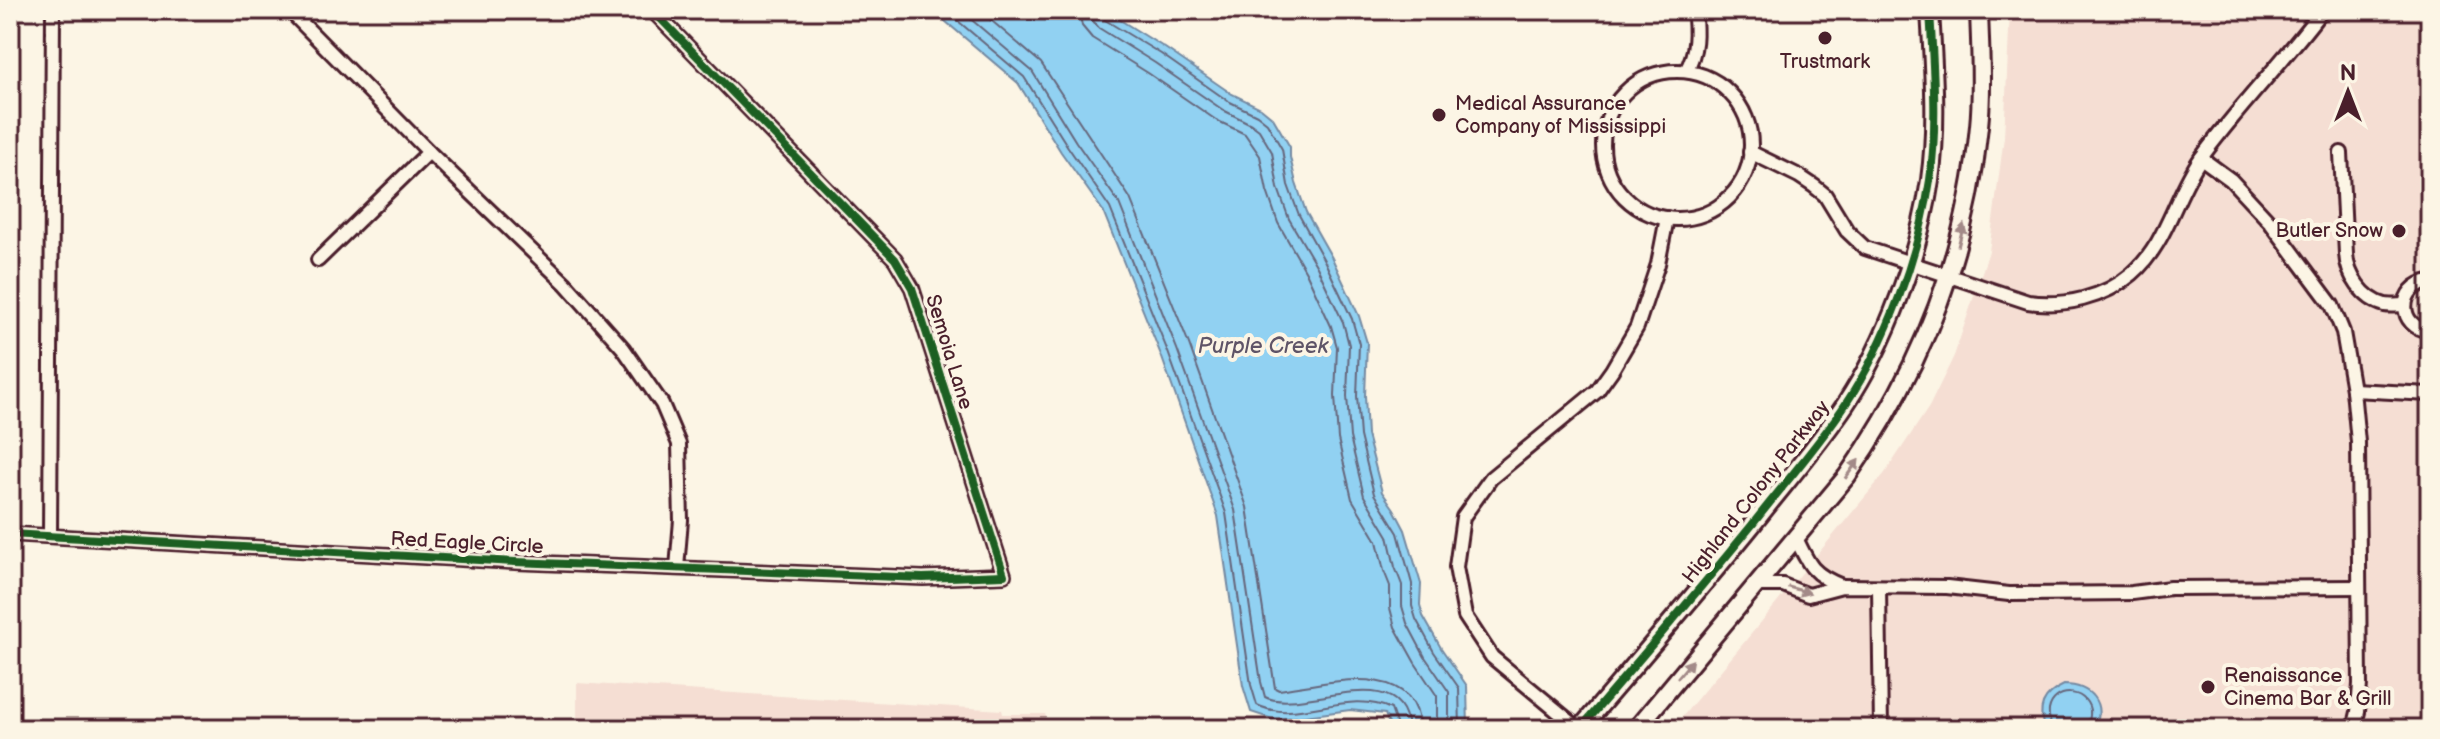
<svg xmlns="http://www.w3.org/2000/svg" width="2440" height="739" font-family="'Balsamiq Sans',sans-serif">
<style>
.built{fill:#f5ded3}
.water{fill:#91d1f2;stroke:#758aa2;stroke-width:2}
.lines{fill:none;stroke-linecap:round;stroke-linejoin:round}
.shore{stroke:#66667b;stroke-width:2}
.minor-casing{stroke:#4a1f2b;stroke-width:18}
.tertiary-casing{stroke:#4a1f2b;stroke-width:22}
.minor{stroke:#fcf5e5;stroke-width:12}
.tertiary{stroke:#fcf5e5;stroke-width:16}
.cycleway-casing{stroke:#fcf5e5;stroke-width:13}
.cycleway{stroke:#1b5e20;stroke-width:8}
.oneway{fill:#a38a88}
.poi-dot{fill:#4a1f2b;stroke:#fcf5e5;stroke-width:3}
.labels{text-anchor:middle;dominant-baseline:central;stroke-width:8;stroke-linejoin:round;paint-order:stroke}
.poi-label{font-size:20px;fill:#4a1f2b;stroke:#fcf5e5;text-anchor:start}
.street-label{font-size:20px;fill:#4a1f2b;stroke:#fcf5e5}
.water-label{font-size:22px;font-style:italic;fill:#5f5467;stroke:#fcf5e5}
</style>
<rect width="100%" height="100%" fill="#fcf5e5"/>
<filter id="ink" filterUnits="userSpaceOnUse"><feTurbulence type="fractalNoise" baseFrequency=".0125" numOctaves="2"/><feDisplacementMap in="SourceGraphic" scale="16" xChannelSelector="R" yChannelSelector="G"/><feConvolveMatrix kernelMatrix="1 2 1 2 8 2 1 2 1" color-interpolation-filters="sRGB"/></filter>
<g filter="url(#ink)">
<g class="built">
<path d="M 2010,10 L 2430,10 L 2430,729 L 1672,729 L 1885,473 L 1929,407 L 1954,356 L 1989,251 L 2004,137 Z"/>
<path d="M 577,683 L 1002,710 L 1003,714 L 1045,714 L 1050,729 L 577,729 Z"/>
</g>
<g class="water">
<path d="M 932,10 L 1104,10 L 1165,48 L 1232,94 L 1261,108 L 1273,118 L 1290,147 L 1290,157 L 1296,183 L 1306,212 L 1332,258 L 1359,316 L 1367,343 L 1365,396 L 1367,435 L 1382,492 L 1394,509 L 1405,530 L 1421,584 L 1420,605 L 1423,616 L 1441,648 L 1467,686 L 1468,729 L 1391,729 L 1385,714 L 1350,710 L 1275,720 L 1251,712 L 1243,686 L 1218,516 L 1161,355 L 1103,211 L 1061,152 L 1018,83 Z"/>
<path d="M 2064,685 C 2090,685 2107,703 2094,729 L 2045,729 C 2036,708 2044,694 2064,685 Z"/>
</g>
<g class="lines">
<g class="shore">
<path d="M 945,10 L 1024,77 L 1068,147 L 1110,208 L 1168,352 L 1226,513 L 1251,685 L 1257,705 C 1297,725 1347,688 1391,709 L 1398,729"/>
<path d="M 960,10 L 1032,71 L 1076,142 L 1119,203 L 1177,349 L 1235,510 L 1261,682 L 1265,697 C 1301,715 1404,657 1408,729"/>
<path d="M 979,10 L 1041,63 L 1130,198 L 1189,344 L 1247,507 L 1275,688 L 1279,690 C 1324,684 1417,657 1420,729"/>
<path d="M 1079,10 L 1082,26 L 1092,38 L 1148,73 L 1216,120 L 1245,134 L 1260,156 L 1267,191 L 1278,223 L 1306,272 L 1331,326 L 1337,347 L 1335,396 L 1338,439 L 1352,499 L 1377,541 L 1384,571 L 1390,586 L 1390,608 L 1395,627 L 1415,663 L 1437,696 L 1437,729"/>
<path d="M 1091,10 L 1093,21 L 1099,28 L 1155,63 L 1223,110 L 1251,124 L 1259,130 L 1272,152 L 1278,188 L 1289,219 L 1317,267 L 1343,322 L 1349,345 L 1347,396 L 1350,437 L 1364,496 L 1388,536 L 1395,567 L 1402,585 L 1402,606 L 1407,623 L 1425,657 L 1449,692 L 1449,729"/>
<path d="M 1101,10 L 1101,15 L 1105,20 L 1161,54 L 1228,101 L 1257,115 L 1267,123 L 1282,149 L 1288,185 L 1299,215 L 1325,262 L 1352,319 L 1359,344 L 1357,396 L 1360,436 L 1374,494 L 1398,533 L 1412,584 L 1412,606 L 1416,619 L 1434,652 L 1459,688 L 1460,729"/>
<path d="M 2052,729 C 2051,723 2048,717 2049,710 C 2053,687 2086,688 2090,710 C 2091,717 2088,722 2088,729"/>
</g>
<g class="minor-casing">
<g id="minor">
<path d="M 289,10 L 429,152 L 566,284 L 623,348 L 662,404 L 679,444 L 681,520 L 677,568"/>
<path d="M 1686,71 C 1697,52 1697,32 1694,10"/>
<circle cx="1677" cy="145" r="74"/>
<path d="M 1750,152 L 1799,176 L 1814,186 L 1825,195 L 1847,231 L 1865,248 L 2028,302 C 2064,307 2104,298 2132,274 C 2167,244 2175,195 2201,158 C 2238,107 2284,61 2322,10"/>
<path d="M 2341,153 L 2346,254 C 2347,275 2363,299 2385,305 C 2391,306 2399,305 2405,305"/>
<path d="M 2201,158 L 2231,180 L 2270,222 L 2332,305 L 2343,332 L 2353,390 L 2358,442 L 2360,684 L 2358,712 L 2354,729"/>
<path d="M 318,260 L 429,152"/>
<path d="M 2430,281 C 2397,286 2397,328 2430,331"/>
<path d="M 2353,390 L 2430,394"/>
<path d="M 10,534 L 515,562 L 923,578 L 1004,575 L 912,288 L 895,259 L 652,10"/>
<path d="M 50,536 L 53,10"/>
<path d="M 1796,538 C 1809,566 1813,575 1842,586"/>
<path d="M 1756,585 L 1783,585 L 1808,595 L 1842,586 L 1947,587 L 2009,594 L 2132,593 L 2170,588 L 2359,587"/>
<path d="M 1879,587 L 1881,729"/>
<path d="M 1579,729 L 1492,657 L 1465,616 L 1456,567 L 1463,517 L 1491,478 L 1597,391 L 1612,370 L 1637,327 L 1658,264 L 1667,218"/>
</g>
</g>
<g class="tertiary-casing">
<g id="tertiary">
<path d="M 1580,729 C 1638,661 1696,594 1752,525 C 1783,485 1817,447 1845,405 C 1887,342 1919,254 1930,180 C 1938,123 1933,67 1930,10"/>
<path d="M 1636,729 L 1847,476 C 1921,370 1967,255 1979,126 C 1983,88 1980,48 1979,10"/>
</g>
</g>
<use href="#minor" class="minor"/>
<use href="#tertiary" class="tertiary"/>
<g class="cycleway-casing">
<g id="cycleway">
<path d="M 10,534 L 515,562 L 923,578 L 1004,575 L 912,288 L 895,259 L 652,10"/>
<path d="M 1580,729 C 1638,661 1696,594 1752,525 C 1783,485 1817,447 1845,405 C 1887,342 1919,254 1930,180 C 1938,123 1933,67 1930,10"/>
</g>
</g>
<use href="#cycleway" class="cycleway"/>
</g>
<defs><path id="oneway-solid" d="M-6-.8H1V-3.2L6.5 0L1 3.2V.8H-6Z" transform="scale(2)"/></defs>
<g class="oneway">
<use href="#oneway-solid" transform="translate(1961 235) rotate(-76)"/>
<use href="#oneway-solid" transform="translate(1852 469) rotate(-54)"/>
<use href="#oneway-solid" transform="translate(1799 590) rotate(16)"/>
<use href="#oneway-solid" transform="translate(1685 669) rotate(-50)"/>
</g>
</g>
<g class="poi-dot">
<circle cx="1825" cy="38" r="8"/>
<circle cx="1439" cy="115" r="8"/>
<circle cx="2399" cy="231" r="8"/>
<circle cx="2208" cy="687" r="8"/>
</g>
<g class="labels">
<g class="poi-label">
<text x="1825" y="62" text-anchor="middle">Trustmark</text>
<text x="1455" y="104">Medical Assurance<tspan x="1455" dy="23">Company of Mississippi</tspan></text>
<text x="2383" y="231" text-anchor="end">Butler Snow</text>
<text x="2224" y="676">Renaissance<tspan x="2224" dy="23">Cinema Bar &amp; Grill</tspan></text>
</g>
<g class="street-label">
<text transform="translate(949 352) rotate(73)">Semoia Lane</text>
<text transform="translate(1756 492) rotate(-52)">Highland Colony Parkway</text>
<text transform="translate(467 543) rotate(3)">Red Eagle Circle</text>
</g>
<g class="water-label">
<text x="1263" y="346">Purple Creek</text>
</g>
</g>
<rect width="2440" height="739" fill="none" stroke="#fcf5e5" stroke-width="40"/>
<rect x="20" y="20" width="2400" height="699" fill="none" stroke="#4a1f2b" stroke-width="3" filter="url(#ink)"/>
<g transform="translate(2348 92)" stroke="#fcf5e5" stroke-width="6" paint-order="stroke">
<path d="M0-6L14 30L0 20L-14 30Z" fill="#4a1f2b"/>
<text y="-12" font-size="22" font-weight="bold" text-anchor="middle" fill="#4a1f2b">N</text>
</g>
</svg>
